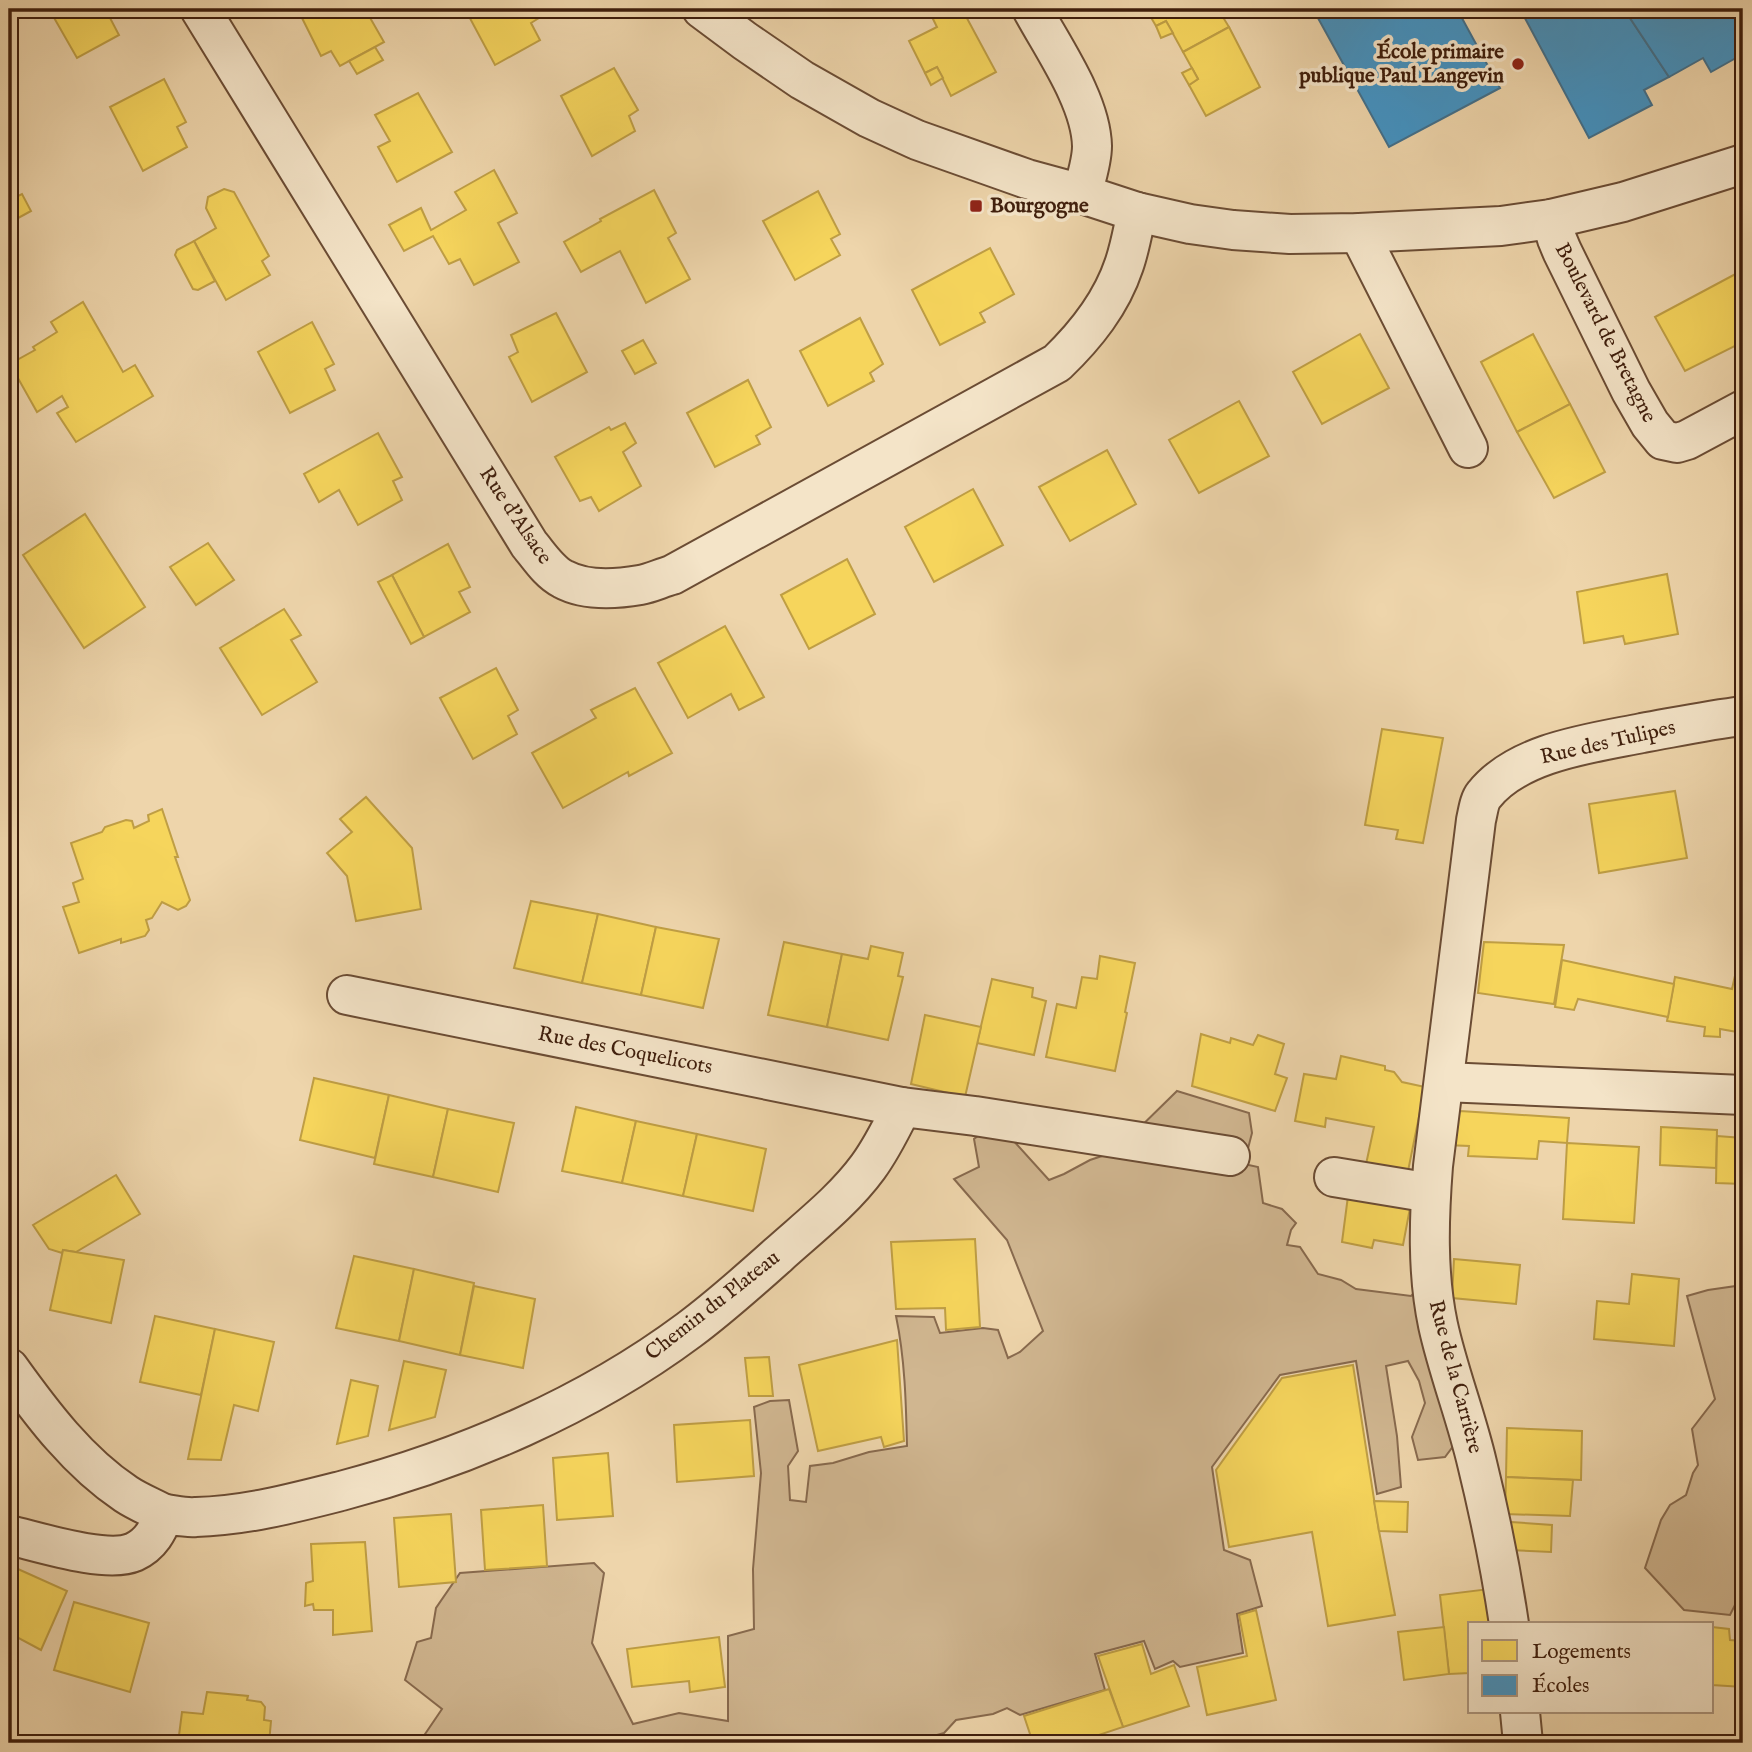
<svg xmlns="http://www.w3.org/2000/svg" width="1752" height="1752" font-family="'IM FELL English',serif">
<style>
.green{fill:#d0b690;stroke:#886a4e;stroke-width:2}
.homes{fill:#f6d55c;stroke:#bf9e44;stroke-width:2}
.schools{fill:#4393c3;stroke:#42708c;stroke-width:2}
.lines{fill:none;stroke-linecap:round;stroke-linejoin:round}
.minor-casing{stroke:#6b4c34;stroke-width:42}
.minor{stroke:#f4e4c8;stroke-width:38}
.poi-dot{fill:#8f2418;stroke:#f4e4c8;stroke-width:2.5}
.labels{text-anchor:middle;dominant-baseline:central;stroke-width:7;stroke-linejoin:round;paint-order:stroke}
.poi-label{font-size:21px;font-weight:bold;fill:#3f1e0c;stroke:#f4e4c8;text-anchor:end}
.street-label{font-size:21px;fill:#3f1e0c;stroke:#f4e4c8}
</style>
<rect width="100%" height="100%" fill="#eed5ab"/>
<filter id="stains"><feTurbulence type="fractalNoise" baseFrequency=".00286" numOctaves="4"/><feColorMatrix values="0 0 0 0 .2 0 0 0 0 .09 0 0 0 0 .02 0 0 0 .5 -.17"/></filter>
<radialGradient id="worn" r=".72"><stop offset=".6" stop-color="#630" stop-opacity="0"/><stop offset="1" stop-color="#630" stop-opacity=".3"/></radialGradient>
<g class="green">
<path d="M 1177,1091 L 1249,1113 L 1252,1133 L 1244,1164 L 1258,1167 L 1263,1203 L 1282,1209 L 1296,1223 L 1291,1230 L 1287,1245 L 1300,1247 L 1318,1274 L 1341,1280 L 1356,1289 L 1411,1296 L 1414,1293 L 1454,1445 L 1445,1457 L 1418,1460 L 1412,1437 L 1425,1403 L 1419,1381 L 1408,1361 L 1386,1366 L 1397,1436 L 1401,1487 L 1377,1494 L 1356,1361 L 1280,1375 L 1212,1467 L 1224,1550 L 1250,1560 L 1262,1606 L 1237,1614 L 1243,1653 L 1180,1667 L 1173,1661 L 1155,1669 L 1144,1641 L 1095,1654 L 1105,1690 L 1020,1715 L 1007,1708 L 993,1714 L 956,1720 L 944,1733 L 909,1743 L 419,1743 L 442,1709 L 405,1680 L 417,1642 L 431,1638 L 436,1608 L 460,1573 L 594,1563 L 604,1573 L 592,1643 L 633,1724 L 679,1713 L 728,1721 L 728,1636 L 754,1629 L 753,1569 L 761,1473 L 754,1407 L 770,1401 L 789,1400 L 798,1451 L 788,1466 L 790,1500 L 806,1502 L 810,1466 L 833,1463 L 869,1452 L 907,1446 C 906,1403 905,1359 896,1316 L 934,1317 L 940,1333 L 983,1328 L 998,1330 L 1008,1358 L 1020,1352 L 1043,1331 L 1007,1240 L 954,1179 L 979,1167 L 974,1139 L 991,1126 L 1011,1138 L 1049,1180 L 1064,1174 L 1090,1160 L 1105,1155 L 1122,1145 Z"/>
<path d="M 1743,1285 L 1743,1594 L 1739,1597 L 1730,1615 L 1684,1610 L 1645,1568 L 1661,1520 L 1670,1505 L 1686,1495 L 1693,1473 L 1698,1465 L 1692,1429 L 1715,1399 L 1687,1296 L 1708,1290 Z"/>
</g>
<g class="homes">
<path d="M 49,9 L 118,9 L 120,13 L 110,18 L 119,35 L 77,58 Z"/>
<path d="M 301,9 L 365,9 L 384,42 L 340,66 L 331,51 L 321,56 L 298,10 Z"/>
<path d="M 465,9 L 534,9 L 539,18 L 531,23 L 540,40 L 495,65 Z"/>
<path d="M 928,9 L 962,9 L 996,72 L 951,96 L 937,67 L 925,73 L 909,41 L 937,27 Z"/>
<path d="M 1146,9 L 1218,9 L 1229,27 L 1183,52 L 1166,21 L 1156,26 Z"/>
<path d="M 1166,21 L 1173,33 L 1161,38 L 1156,26 Z"/>
<path d="M 1229,27 L 1260,87 L 1206,116 L 1189,85 L 1198,79 L 1183,52 Z"/>
<path d="M 375,47 L 383,60 L 357,74 L 349,61 Z"/>
<path d="M 937,67 L 943,78 L 931,85 L 925,73 Z"/>
<path d="M 614,68 L 638,110 L 629,116 L 635,131 L 592,156 L 561,96 Z"/>
<path d="M 1192,68 L 1198,79 L 1189,85 L 1182,73 Z"/>
<path d="M 164,79 L 186,122 L 177,127 L 187,147 L 143,171 L 110,107 Z"/>
<path d="M 418,93 L 452,152 L 397,182 L 378,147 L 390,141 L 375,115 Z"/>
<path d="M 494,170 L 517,213 L 498,223 L 519,262 L 474,285 L 460,259 L 449,264 L 433,236 L 404,251 L 389,225 L 421,208 L 431,230 L 466,210 L 455,192 Z"/>
<path d="M 9,189 L 14,198 L 22,194 L 31,211 L 9,223 Z"/>
<path d="M 224,189 L 234,192 L 269,256 L 262,261 L 270,275 L 226,300 L 194,241 L 216,228 L 206,208 L 208,197 Z"/>
<path d="M 654,190 L 676,233 L 668,238 L 690,279 L 646,303 L 620,251 L 581,272 L 564,242 L 601,221 L 600,219 Z"/>
<path d="M 818,191 L 840,234 L 831,239 L 840,255 L 795,280 L 763,221 Z"/>
<path d="M 194,241 L 215,281 L 198,290 L 193,289 L 175,255 L 177,250 Z"/>
<path d="M 990,248 L 1014,294 L 980,313 L 985,322 L 940,345 L 912,290 Z"/>
<path d="M 1743,270 L 1743,342 L 1685,371 L 1655,317 Z"/>
<path d="M 83,302 L 123,372 L 135,365 L 153,396 L 76,442 L 57,413 L 68,407 L 62,396 L 37,412 L 10,364 L 35,350 L 33,347 L 57,332 L 51,322 Z"/>
<path d="M 556,313 L 587,372 L 532,402 L 509,357 L 518,352 L 511,335 Z"/>
<path d="M 860,318 L 883,364 L 870,373 L 874,381 L 828,406 L 800,351 Z"/>
<path d="M 312,322 L 334,364 L 325,369 L 335,390 L 290,413 L 258,352 Z"/>
<path d="M 1360,334 L 1389,388 L 1322,424 L 1293,372 Z"/>
<path d="M 1533,334 L 1570,404 L 1517,432 L 1481,362 Z"/>
<path d="M 643,340 L 656,363 L 635,374 L 622,351 Z"/>
<path d="M 748,380 L 771,427 L 756,436 L 760,444 L 715,467 L 687,413 Z"/>
<path d="M 1239,401 L 1269,456 L 1199,493 L 1169,440 Z"/>
<path d="M 1570,404 L 1605,472 L 1554,498 L 1517,432 Z"/>
<path d="M 625,423 L 636,443 L 623,452 L 641,486 L 599,511 L 591,497 L 580,501 L 555,457 L 609,427 L 611,430 Z"/>
<path d="M 378,433 L 402,477 L 393,481 L 402,500 L 358,525 L 339,490 L 319,502 L 304,474 Z"/>
<path d="M 1107,450 L 1136,504 L 1070,541 L 1039,487 Z"/>
<path d="M 973,489 L 1003,545 L 934,582 L 905,527 Z"/>
<path d="M 85,514 L 145,607 L 84,648 L 23,555 Z"/>
<path d="M 208,543 L 234,580 L 196,605 L 170,567 Z"/>
<path d="M 448,544 L 470,587 L 459,592 L 470,612 L 424,637 L 392,575 Z"/>
<path d="M 847,559 L 875,614 L 809,649 L 781,595 Z"/>
<path d="M 1667,574 L 1678,634 L 1625,644 L 1623,636 L 1584,643 L 1577,592 Z"/>
<path d="M 392,575 L 424,637 L 411,644 L 378,582 Z"/>
<path d="M 284,609 L 301,635 L 291,640 L 317,682 L 262,715 L 220,648 Z"/>
<path d="M 725,626 L 764,697 L 739,710 L 731,694 L 688,718 L 658,663 Z"/>
<path d="M 496,668 L 518,710 L 508,716 L 517,734 L 473,759 L 440,698 Z"/>
<path d="M 635,688 L 672,753 L 629,776 L 628,772 L 563,808 L 532,753 L 596,718 L 591,710 Z"/>
<path d="M 1382,729 L 1443,738 L 1423,843 L 1396,839 L 1398,830 L 1365,825 Z"/>
<path d="M 1675,791 L 1687,858 L 1599,873 L 1589,804 Z"/>
<path d="M 366,797 L 412,848 L 421,909 L 356,921 L 347,876 L 327,853 L 352,832 L 340,819 Z"/>
<path d="M 162,809 L 178,857 L 175,857 L 190,900 L 186,906 L 178,910 L 162,902 L 152,918 L 146,920 L 149,930 L 145,936 L 121,943 L 121,939 L 79,953 L 63,907 L 79,902 L 73,883 L 83,879 L 71,843 L 102,832 L 105,827 L 126,820 L 132,821 L 134,828 L 149,821 L 148,815 Z"/>
<path d="M 531,901 L 598,914 L 582,983 L 514,968 Z"/>
<path d="M 598,914 L 656,927 L 641,995 L 582,983 Z"/>
<path d="M 656,927 L 719,939 L 703,1008 L 641,995 Z"/>
<path d="M 784,942 L 842,954 L 827,1027 L 768,1015 Z"/>
<path d="M 1484,942 L 1564,945 L 1554,1004 L 1478,993 Z"/>
<path d="M 871,946 L 903,953 L 898,976 L 903,977 L 888,1040 L 827,1027 L 842,954 L 868,959 Z"/>
<path d="M 1741,949 L 1743,949 L 1743,1033 L 1720,1029 L 1720,1037 L 1704,1036 L 1705,1027 L 1667,1021 L 1675,977 L 1732,989 Z"/>
<path d="M 1100,956 L 1135,963 L 1125,1012 L 1127,1013 L 1115,1071 L 1046,1057 L 1057,1004 L 1076,1008 L 1082,977 L 1097,979 Z"/>
<path d="M 1562,960 L 1674,984 L 1668,1017 L 1578,999 L 1574,1010 L 1555,1007 Z"/>
<path d="M 992,979 L 1033,988 L 1032,997 L 1046,1001 L 1034,1055 L 977,1043 Z"/>
<path d="M 925,1015 L 981,1027 L 965,1097 L 911,1084 Z"/>
<path d="M 1201,1034 L 1230,1043 L 1231,1038 L 1253,1045 L 1258,1035 L 1284,1044 L 1275,1074 L 1287,1078 L 1275,1111 L 1192,1086 Z"/>
<path d="M 1341,1056 L 1385,1066 L 1385,1070 L 1394,1072 L 1402,1082 L 1425,1087 L 1407,1176 L 1365,1169 L 1374,1127 L 1326,1118 L 1325,1127 L 1295,1121 L 1304,1074 L 1336,1079 Z"/>
<path d="M 314,1078 L 389,1095 L 375,1158 L 300,1140 Z"/>
<path d="M 389,1095 L 448,1109 L 433,1177 L 374,1164 Z"/>
<path d="M 576,1107 L 636,1121 L 622,1183 L 562,1171 Z"/>
<path d="M 448,1109 L 514,1123 L 498,1192 L 433,1177 Z"/>
<path d="M 1460,1111 L 1569,1118 L 1567,1143 L 1539,1141 L 1537,1159 L 1468,1156 L 1469,1146 L 1446,1145 L 1446,1133 Z"/>
<path d="M 636,1121 L 697,1134 L 683,1196 L 622,1183 Z"/>
<path d="M 1661,1127 L 1717,1130 L 1716,1168 L 1660,1165 Z"/>
<path d="M 697,1134 L 766,1149 L 753,1211 L 683,1196 Z"/>
<path d="M 1717,1136 L 1743,1138 L 1743,1184 L 1716,1183 Z"/>
<path d="M 1567,1143 L 1639,1147 L 1634,1223 L 1563,1219 Z"/>
<path d="M 116,1175 L 140,1214 L 76,1252 L 63,1250 L 62,1253 L 49,1249 L 33,1225 Z"/>
<path d="M 1348,1196 L 1410,1208 L 1403,1245 L 1374,1240 L 1372,1248 L 1342,1242 Z"/>
<path d="M 975,1239 L 980,1327 L 946,1330 L 945,1308 L 896,1309 L 891,1242 Z"/>
<path d="M 63,1250 L 124,1260 L 111,1323 L 50,1310 Z"/>
<path d="M 354,1256 L 414,1269 L 399,1341 L 336,1328 Z"/>
<path d="M 1454,1259 L 1520,1265 L 1516,1304 L 1452,1298 Z"/>
<path d="M 414,1269 L 474,1283 L 460,1355 L 399,1341 Z"/>
<path d="M 1632,1274 L 1679,1279 L 1674,1346 L 1594,1339 L 1597,1301 L 1629,1304 Z"/>
<path d="M 474,1286 L 535,1299 L 523,1368 L 460,1355 Z"/>
<path d="M 155,1316 L 215,1329 L 201,1395 L 140,1382 Z"/>
<path d="M 215,1329 L 274,1342 L 258,1411 L 234,1405 L 221,1460 L 188,1459 Z"/>
<path d="M 897,1340 L 904,1441 L 884,1447 L 881,1437 L 818,1451 L 799,1365 Z"/>
<path d="M 769,1357 L 773,1396 L 749,1396 L 745,1358 Z"/>
<path d="M 404,1361 L 446,1370 L 435,1417 L 389,1430 Z"/>
<path d="M 1353,1365 L 1379,1531 L 1395,1615 L 1328,1626 L 1312,1532 L 1229,1547 L 1216,1470 L 1282,1378 Z"/>
<path d="M 351,1380 L 378,1386 L 368,1436 L 337,1444 Z"/>
<path d="M 750,1420 L 754,1476 L 677,1482 L 674,1425 Z"/>
<path d="M 1507,1428 L 1582,1431 L 1581,1480 L 1506,1477 Z"/>
<path d="M 608,1453 L 613,1516 L 557,1520 L 553,1458 Z"/>
<path d="M 1506,1477 L 1573,1480 L 1570,1516 L 1505,1514 Z"/>
<path d="M 1374,1501 L 1408,1502 L 1407,1532 L 1379,1531 Z"/>
<path d="M 543,1505 L 547,1566 L 485,1570 L 481,1510 Z"/>
<path d="M 451,1514 L 456,1582 L 399,1587 L 394,1518 Z"/>
<path d="M 1511,1522 L 1552,1525 L 1551,1552 L 1508,1550 Z"/>
<path d="M 365,1542 L 372,1631 L 333,1635 L 333,1610 L 314,1610 L 313,1604 L 305,1606 L 306,1583 L 313,1581 L 311,1544 Z"/>
<path d="M 9,1565 L 67,1591 L 41,1650 L 9,1633 Z"/>
<path d="M 1489,1589 L 1492,1624 L 1470,1624 L 1470,1673 L 1449,1674 L 1440,1595 Z"/>
<path d="M 74,1602 L 149,1623 L 130,1692 L 54,1670 Z"/>
<path d="M 1256,1610 L 1276,1700 L 1207,1715 L 1197,1667 L 1247,1656 L 1239,1615 Z"/>
<path d="M 1444,1627 L 1449,1674 L 1404,1680 L 1398,1632 Z"/>
<path d="M 1712,1627 L 1729,1629 L 1730,1640 L 1743,1641 L 1743,1687 L 1712,1685 Z"/>
<path d="M 719,1637 L 725,1687 L 690,1692 L 689,1681 L 632,1687 L 627,1649 Z"/>
<path d="M 1142,1644 L 1151,1674 L 1174,1665 L 1189,1706 L 1123,1727 L 1098,1656 Z"/>
<path d="M 1109,1689 L 1123,1727 L 1075,1743 L 1033,1743 L 1024,1716 Z"/>
<path d="M 207,1692 L 248,1696 L 247,1700 L 261,1702 L 265,1707 L 264,1720 L 271,1721 L 269,1743 L 178,1743 L 182,1712 L 203,1714 Z"/>
</g>
<g class="schools">
<path d="M 1313,9 L 1457,9 L 1500,88 L 1389,147 Z"/>
<path d="M 1520,9 L 1624,9 L 1669,77 L 1644,90 L 1652,105 L 1589,138 Z"/>
<path d="M 1624,9 L 1743,9 L 1743,54 L 1711,72 L 1703,58 L 1669,77 Z"/>
</g>
<g class="lines">
<g class="minor-casing">
<g id="minor">
<path d="M 200,9 L 529,544 C 539,556 549,572 563,579 C 585,591 617,589 640,585 C 651,583 661,578 672,575 L 1057,363 C 1086,335 1111,304 1124,265 C 1130,248 1133,229 1137,212"/>
<path d="M 702,9 L 745,41 L 802,80 L 869,118 L 917,140 L 1027,179 L 1082,194 L 1137,212 L 1190,224 L 1233,230 L 1290,234 L 1359,233 L 1501,226 L 1551,219 L 1623,202 L 1743,164"/>
<path d="M 1032,9 C 1053,48 1091,101 1092,146 C 1092,162 1086,179 1082,194"/>
<path d="M 1551,219 L 1557,239 L 1562,251 L 1631,391 L 1650,424 L 1663,440 L 1677,443 L 1687,440 L 1743,410"/>
<path d="M 1359,233 L 1468,448"/>
<path d="M 347,995 L 902,1107"/>
<path d="M 1444,1082 L 1743,1095"/>
<path d="M 1334,1177 L 1431,1193"/>
<path d="M 9,1368 C 42,1414 78,1462 126,1494 C 138,1502 151,1507 164,1514"/>
<path d="M 9,1535 C 39,1542 107,1564 134,1552 C 151,1544 158,1530 164,1514 C 174,1515 185,1518 196,1517 C 244,1516 294,1503 341,1491 C 463,1459 587,1406 689,1330 C 720,1307 749,1281 778,1255 C 809,1227 843,1201 868,1167 C 882,1148 892,1127 902,1107 L 975,1116 L 1230,1156"/>
<path d="M 1509,1624 C 1501,1570 1490,1516 1477,1463 C 1466,1416 1448,1371 1438,1325 C 1427,1273 1429,1218 1433,1166 L 1476,820 C 1478,812 1479,801 1484,795 C 1518,752 1592,743 1642,733 C 1676,727 1709,720 1743,716"/>
<path d="M 1520,1712 L 1523,1743"/>
</g>
</g>
<use href="#minor" class="minor"/>
</g>
<g class="poi-dot">
<circle cx="1518" cy="64" r="7"/>
<rect x="969" y="199" width="14" height="14" rx="3.5"/>
</g>
<g class="labels">
<g class="poi-label">
<text x="1504" y="52">École primaire<tspan x="1504" dy="24">publique Paul Langevin</tspan></text>
<text x="990" y="206" text-anchor="start">Bourgogne</text>
</g>
<g class="street-label">
<text transform="translate(1605 333) rotate(63)">Boulevard de Bretagne</text>
<text transform="translate(515 516) rotate(56)">Rue d'Alsace</text>
<text transform="translate(1608 743) rotate(-13)">Rue des Tulipes</text>
<text transform="translate(625 1051) rotate(11)">Rue des Coquelicots</text>
<text transform="translate(713 1306) rotate(-38)">Chemin du Plateau</text>
<text transform="translate(1455 1377) rotate(75)">Rue de la Carrière</text>
</g>
</g>
<rect width="1752" height="1752" fill="none" stroke="#eed5ab" stroke-width="35"/>
<rect x="10" y="10" width="1731" height="1731" fill="none" stroke="#3f1e0c" stroke-width="3.5"/>
<rect x="18" y="18" width="1717" height="1717" fill="none" stroke="#3f1e0c" stroke-width="2"/>
<rect x="1468" y="1622" width="245" height="91" fill="#f4e4c8" stroke="#ac957d" stroke-width="2"/>
<rect x="1482" y="1640" width="35" height="21" fill="#f6d55c" stroke="#ac957d" stroke-width="2"/>
<text x="1532" y="1658" font-size="21" fill="#3f1e0c">Logements</text>
<rect x="1482" y="1675" width="35" height="21" fill="#4393c3" stroke="#ac957d" stroke-width="2"/>
<text x="1532" y="1692" font-size="21" fill="#3f1e0c">Écoles</text>
<rect width="100%" height="100%" filter="url(#stains)"/>
<rect width="100%" height="100%" fill="url(#worn)"/>
</svg>
